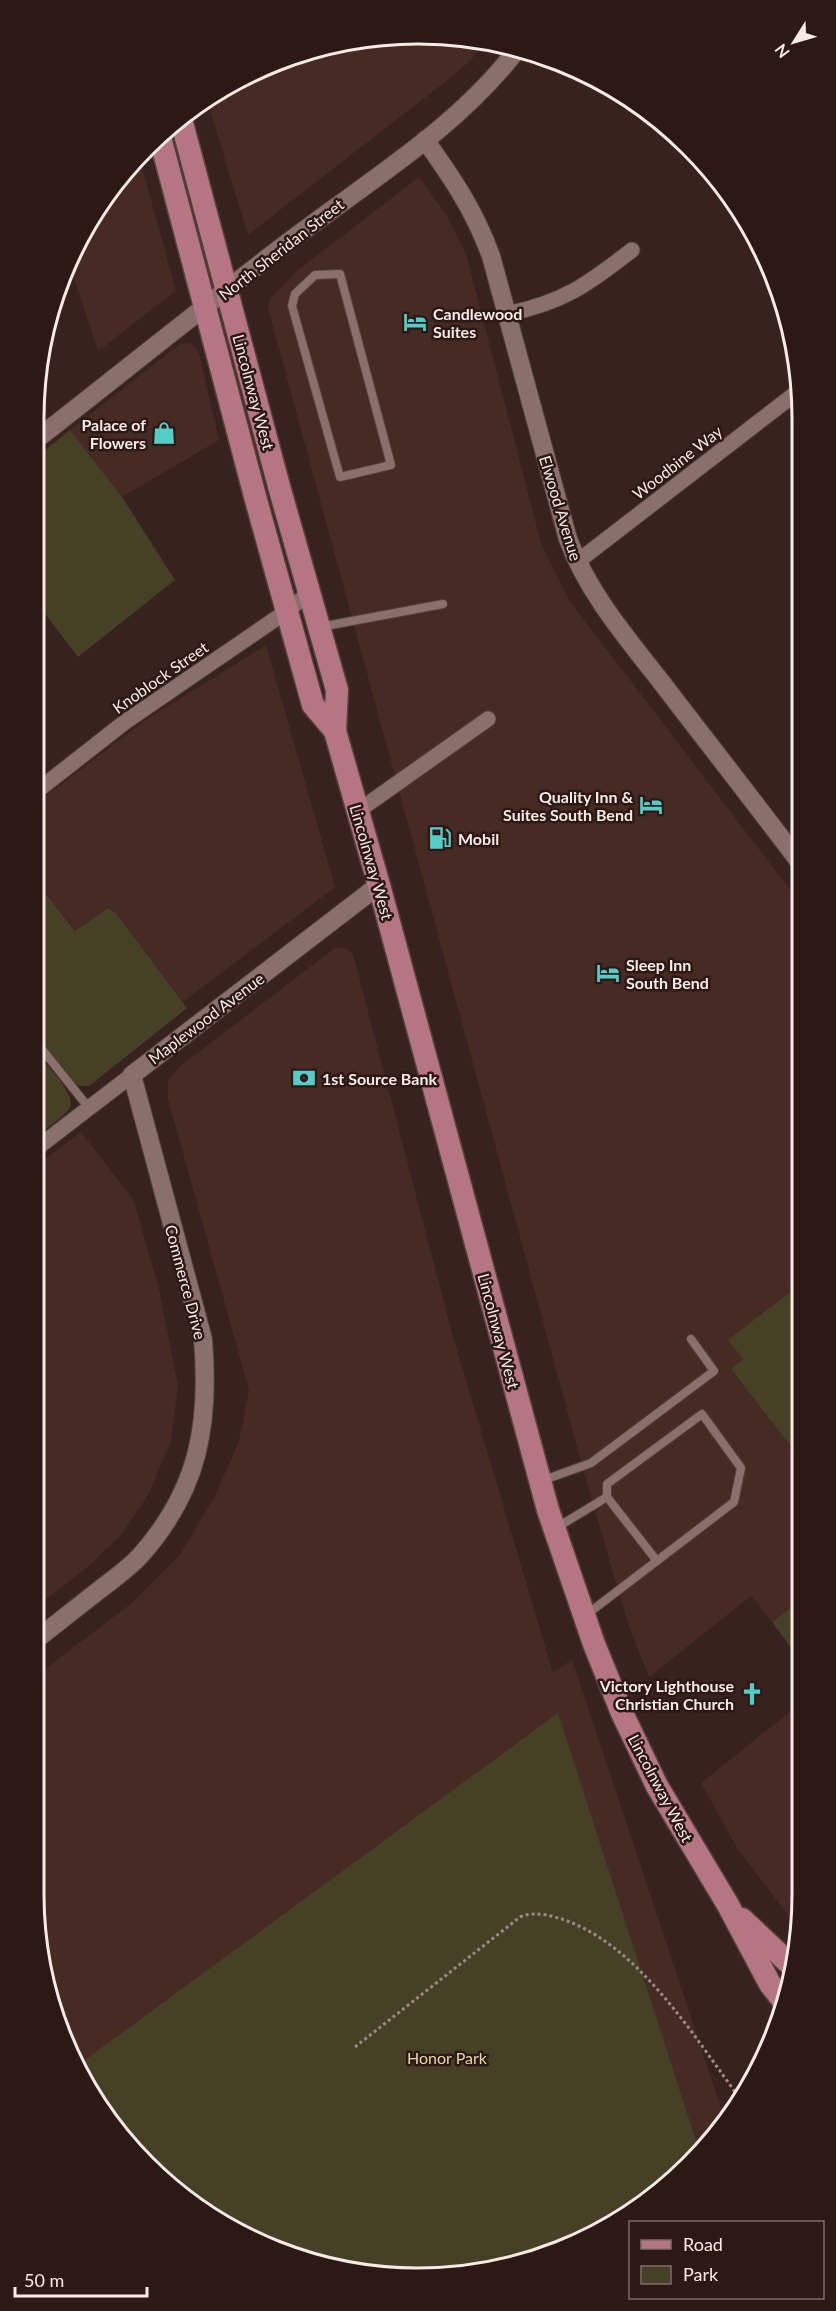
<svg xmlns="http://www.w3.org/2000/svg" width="836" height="2311" font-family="Lato,sans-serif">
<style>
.built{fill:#462a24}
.green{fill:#464026}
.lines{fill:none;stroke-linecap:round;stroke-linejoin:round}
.service-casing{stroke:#52413d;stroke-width:10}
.minor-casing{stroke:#52413d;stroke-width:17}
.tertiary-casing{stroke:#52413d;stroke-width:20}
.primary-casing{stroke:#52413d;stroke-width:25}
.path{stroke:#9b8a85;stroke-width:3;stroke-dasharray:3 3;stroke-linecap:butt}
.service{stroke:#8a706a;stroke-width:8}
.minor{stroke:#8a706a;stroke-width:15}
.tertiary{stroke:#8a706a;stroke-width:18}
.primary{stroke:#b67582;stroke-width:22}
.labels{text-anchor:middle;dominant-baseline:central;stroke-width:5;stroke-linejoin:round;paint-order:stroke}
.street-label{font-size:16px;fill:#f8eae6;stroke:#2c1814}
.poi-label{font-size:16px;font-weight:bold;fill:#f8eae6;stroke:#2c1814;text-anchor:start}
.park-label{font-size:16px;fill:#e5d8a1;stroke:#2c1814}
.rim{fill:none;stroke:#f8eae6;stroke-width:3}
</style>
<rect width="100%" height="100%" fill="#37221d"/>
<g class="built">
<path d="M 367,36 L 483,44 L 471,60 L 449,79 L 248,235 L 207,100 L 225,85 Z"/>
<path d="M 140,160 L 176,291 L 98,351 L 71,268 L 112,184 Z"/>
<path d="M 419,177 L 446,214 L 466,254 L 541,543 L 569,600 L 801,904 L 802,1283 L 729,1340 L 743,1359 L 731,1369 L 802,1461 L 802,1494 L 791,1502 L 802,1516 L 802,1599 L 772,1622 L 751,1596 L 649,1677 L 629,1627 L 586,1480 L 268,308 L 270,299 L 298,270 Z"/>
<path d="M 191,343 L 199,353 L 219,440 L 122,497 L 70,430 L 180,344 Z"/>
<path d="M 266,645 L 335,887 L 183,1002 L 116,913 L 108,908 L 76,931 L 33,877 L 33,806 L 144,721 Z"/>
<path d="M 335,948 L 344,948 L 353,954 L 452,1333 L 553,1673 L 572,1659 L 725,2120 L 632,2213 L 517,2265 L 368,2275 L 247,2238 L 129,2147 L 62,2040 L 33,1893 L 33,1678 L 133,1602 L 179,1556 L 215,1496 L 239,1441 L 249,1390 L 168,1099 L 168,1081 L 180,1066 Z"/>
<path d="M 81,1132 L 133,1199 L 159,1289 L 178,1385 L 171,1442 L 147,1497 L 121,1535 L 88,1567 L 33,1609 L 33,1168 Z"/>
<path d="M 803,1701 L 803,1893 L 798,1928 L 737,1848 L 701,1783 Z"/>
</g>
<g class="green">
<path d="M 70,430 L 122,497 L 175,580 L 78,657 L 33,598 L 33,460 Z"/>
<path d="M 33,877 L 75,931 L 108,908 L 116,913 L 187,1008 L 89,1086 L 80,1086 L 71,1081 L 33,1032 Z"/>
<path d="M 33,1049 C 42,1060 77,1094 70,1107 C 65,1117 42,1131 33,1138 Z"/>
<path d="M 802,1283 L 802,1461 L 731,1369 L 743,1359 L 728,1340 Z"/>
<path d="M 802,1599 L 802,1662 L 772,1622 Z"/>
<path d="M 558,1713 L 698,2147 L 632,2213 L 517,2265 L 368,2275 L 247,2238 L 129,2147 L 78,2065 Z"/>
</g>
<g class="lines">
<g class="service-casing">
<g id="service">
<path d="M 340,274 L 391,465 L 340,477 L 292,306 L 295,294 L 315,275 Z"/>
<path d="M 320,627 L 443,604"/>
<path d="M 33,1038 L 89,1108"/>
<path d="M 541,1481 L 591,1463 L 714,1371 L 691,1339"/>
<path d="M 607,1497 L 657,1561"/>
<path d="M 556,1528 L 607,1497 L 607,1484 L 702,1414 L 741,1468 L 734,1502 L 586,1615"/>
</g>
</g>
<g class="minor-casing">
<g id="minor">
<path d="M 507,314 C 564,302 587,285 632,250"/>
<path d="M 577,562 L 800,390"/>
<path d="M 33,794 L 125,722 L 287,611 L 309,593"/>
<path d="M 358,811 L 488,719"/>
<path d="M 33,1151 L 132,1075"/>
</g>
</g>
<g class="tertiary-casing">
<g id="tertiary">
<path d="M 425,140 C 453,179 474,210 491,256 L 568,539 C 588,593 627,638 662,683 C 708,743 755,803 801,864"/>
<path d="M 33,442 C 119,375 204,306 291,240 C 370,180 459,127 519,47"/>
<path d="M 33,1642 C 55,1625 76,1608 98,1591 C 112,1580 128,1569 140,1556 C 199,1490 210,1424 203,1339 L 132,1075 L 379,885"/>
</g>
</g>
<g class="primary-casing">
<g id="primary">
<path d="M 182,123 L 280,490 L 337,690 L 335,731 L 379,885 L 548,1510 L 594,1644 L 622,1713 L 657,1786 L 728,1905 L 770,1984 L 785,2003"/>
<path d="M 161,141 L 256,500 L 313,705 L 335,731"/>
<path d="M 742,1919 L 793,1967"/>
</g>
</g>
<path class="path" d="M 355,2047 L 520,1917 C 532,1912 543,1914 555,1917 C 636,1939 694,2037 741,2100"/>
<use href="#service" class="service"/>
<use href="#minor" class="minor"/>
<use href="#tertiary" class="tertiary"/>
<use href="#primary" class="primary"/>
</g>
<defs>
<g id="hotel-bare" transform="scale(1.8)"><path d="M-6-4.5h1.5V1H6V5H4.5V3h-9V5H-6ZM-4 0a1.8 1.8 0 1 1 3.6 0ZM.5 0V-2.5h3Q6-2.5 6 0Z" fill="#54cdc8" stroke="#2c1814" stroke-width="2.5" paint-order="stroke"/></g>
<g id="shop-bare" transform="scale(1.8)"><path d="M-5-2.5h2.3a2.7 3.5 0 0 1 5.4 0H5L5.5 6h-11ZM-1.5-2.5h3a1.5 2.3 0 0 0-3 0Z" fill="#54cdc8" stroke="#2c1814" stroke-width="2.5" paint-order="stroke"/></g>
<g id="fuel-bare" transform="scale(1.8)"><path d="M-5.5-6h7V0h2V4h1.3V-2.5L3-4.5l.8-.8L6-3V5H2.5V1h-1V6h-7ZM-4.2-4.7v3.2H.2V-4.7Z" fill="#54cdc8" stroke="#2c1814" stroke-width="2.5" paint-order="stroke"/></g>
<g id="bank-bare" transform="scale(1.8)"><path d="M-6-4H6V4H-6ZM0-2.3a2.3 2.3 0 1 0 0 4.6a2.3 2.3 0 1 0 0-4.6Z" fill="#54cdc8" stroke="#2c1814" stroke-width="2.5" paint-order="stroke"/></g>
<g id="church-bare" transform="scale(1.8)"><path d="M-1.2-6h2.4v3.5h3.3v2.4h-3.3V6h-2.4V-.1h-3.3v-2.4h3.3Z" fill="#54cdc8" stroke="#2c1814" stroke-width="2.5" paint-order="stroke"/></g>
</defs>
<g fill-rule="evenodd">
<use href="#hotel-bare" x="415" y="322"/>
<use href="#shop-bare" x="164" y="433"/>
<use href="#hotel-bare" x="651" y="805"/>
<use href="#fuel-bare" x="440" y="838"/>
<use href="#hotel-bare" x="608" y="973"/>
<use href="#bank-bare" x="304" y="1078"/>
<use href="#church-bare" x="752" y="1694"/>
</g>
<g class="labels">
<g class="street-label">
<text transform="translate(281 249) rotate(-38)">North Sheridan Street</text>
<text transform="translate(254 392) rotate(75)">Lincolnway West</text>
<text transform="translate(677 462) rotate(-38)">Woodbine Way</text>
<text transform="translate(561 508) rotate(73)">Elwood Avenue</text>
<text transform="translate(160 677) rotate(-35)">Knoblock Street</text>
<text transform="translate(372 862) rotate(74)">Lincolnway West</text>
<text transform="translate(206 1018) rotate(-37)">Maplewood Avenue</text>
<text transform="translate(186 1282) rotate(75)">Commerce Drive</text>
<text transform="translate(499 1331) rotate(75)">Lincolnway West</text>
<text transform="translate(661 1788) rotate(62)">Lincolnway West</text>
</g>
<g class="poi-label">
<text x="433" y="313">Candlewood<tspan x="433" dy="18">Suites</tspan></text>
<text x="146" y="424" text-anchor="end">Palace of<tspan x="146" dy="18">Flowers</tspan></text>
<text x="633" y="796" text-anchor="end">Quality Inn &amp;<tspan x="633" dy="18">Suites South Bend</tspan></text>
<text x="458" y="838">Mobil</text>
<text x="626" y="964">Sleep Inn<tspan x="626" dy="18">South Bend</tspan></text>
<text x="322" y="1078">1st Source Bank</text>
<text x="734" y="1685" text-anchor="end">Victory Lighthouse<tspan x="734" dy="18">Christian Church</tspan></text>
</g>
<g class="park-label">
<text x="447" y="2057">Honor Park</text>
</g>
</g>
<path d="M0 0H836V2311H0ZM418 44H418A374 374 0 0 1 792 418V1894A374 374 0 0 1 418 2268H418A374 374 0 0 1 44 1894V418A374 374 0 0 1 418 44Z" fill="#2c1814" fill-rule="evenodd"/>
<path class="rim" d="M418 44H418A374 374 0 0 1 792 418V1894A374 374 0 0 1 418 2268H418A374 374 0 0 1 44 1894V418A374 374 0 0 1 418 44Z"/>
<rect x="629" y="2221" width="195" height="78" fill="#2c1814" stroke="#7e6c68" stroke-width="1.5"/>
<rect x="641" y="2240" width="30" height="9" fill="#b67582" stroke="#7e6c68" stroke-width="1.5"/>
<text x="683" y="2251" font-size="18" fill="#f8eae6">Road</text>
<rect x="641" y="2266" width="30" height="18" fill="#464026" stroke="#7e6c68" stroke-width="1.5"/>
<text x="683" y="2281" font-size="18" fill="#f8eae6">Park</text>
<g transform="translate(794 42) rotate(233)" stroke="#2c1814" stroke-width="4.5" paint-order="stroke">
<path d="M0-4.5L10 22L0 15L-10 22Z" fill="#f8eae6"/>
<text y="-9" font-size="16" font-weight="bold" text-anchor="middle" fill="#f8eae6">N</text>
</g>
<path d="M15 2287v9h132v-9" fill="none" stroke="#f8eae6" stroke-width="3"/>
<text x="24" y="2287" font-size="18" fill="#f8eae6" stroke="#2c1814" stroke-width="4.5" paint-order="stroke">50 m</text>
</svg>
